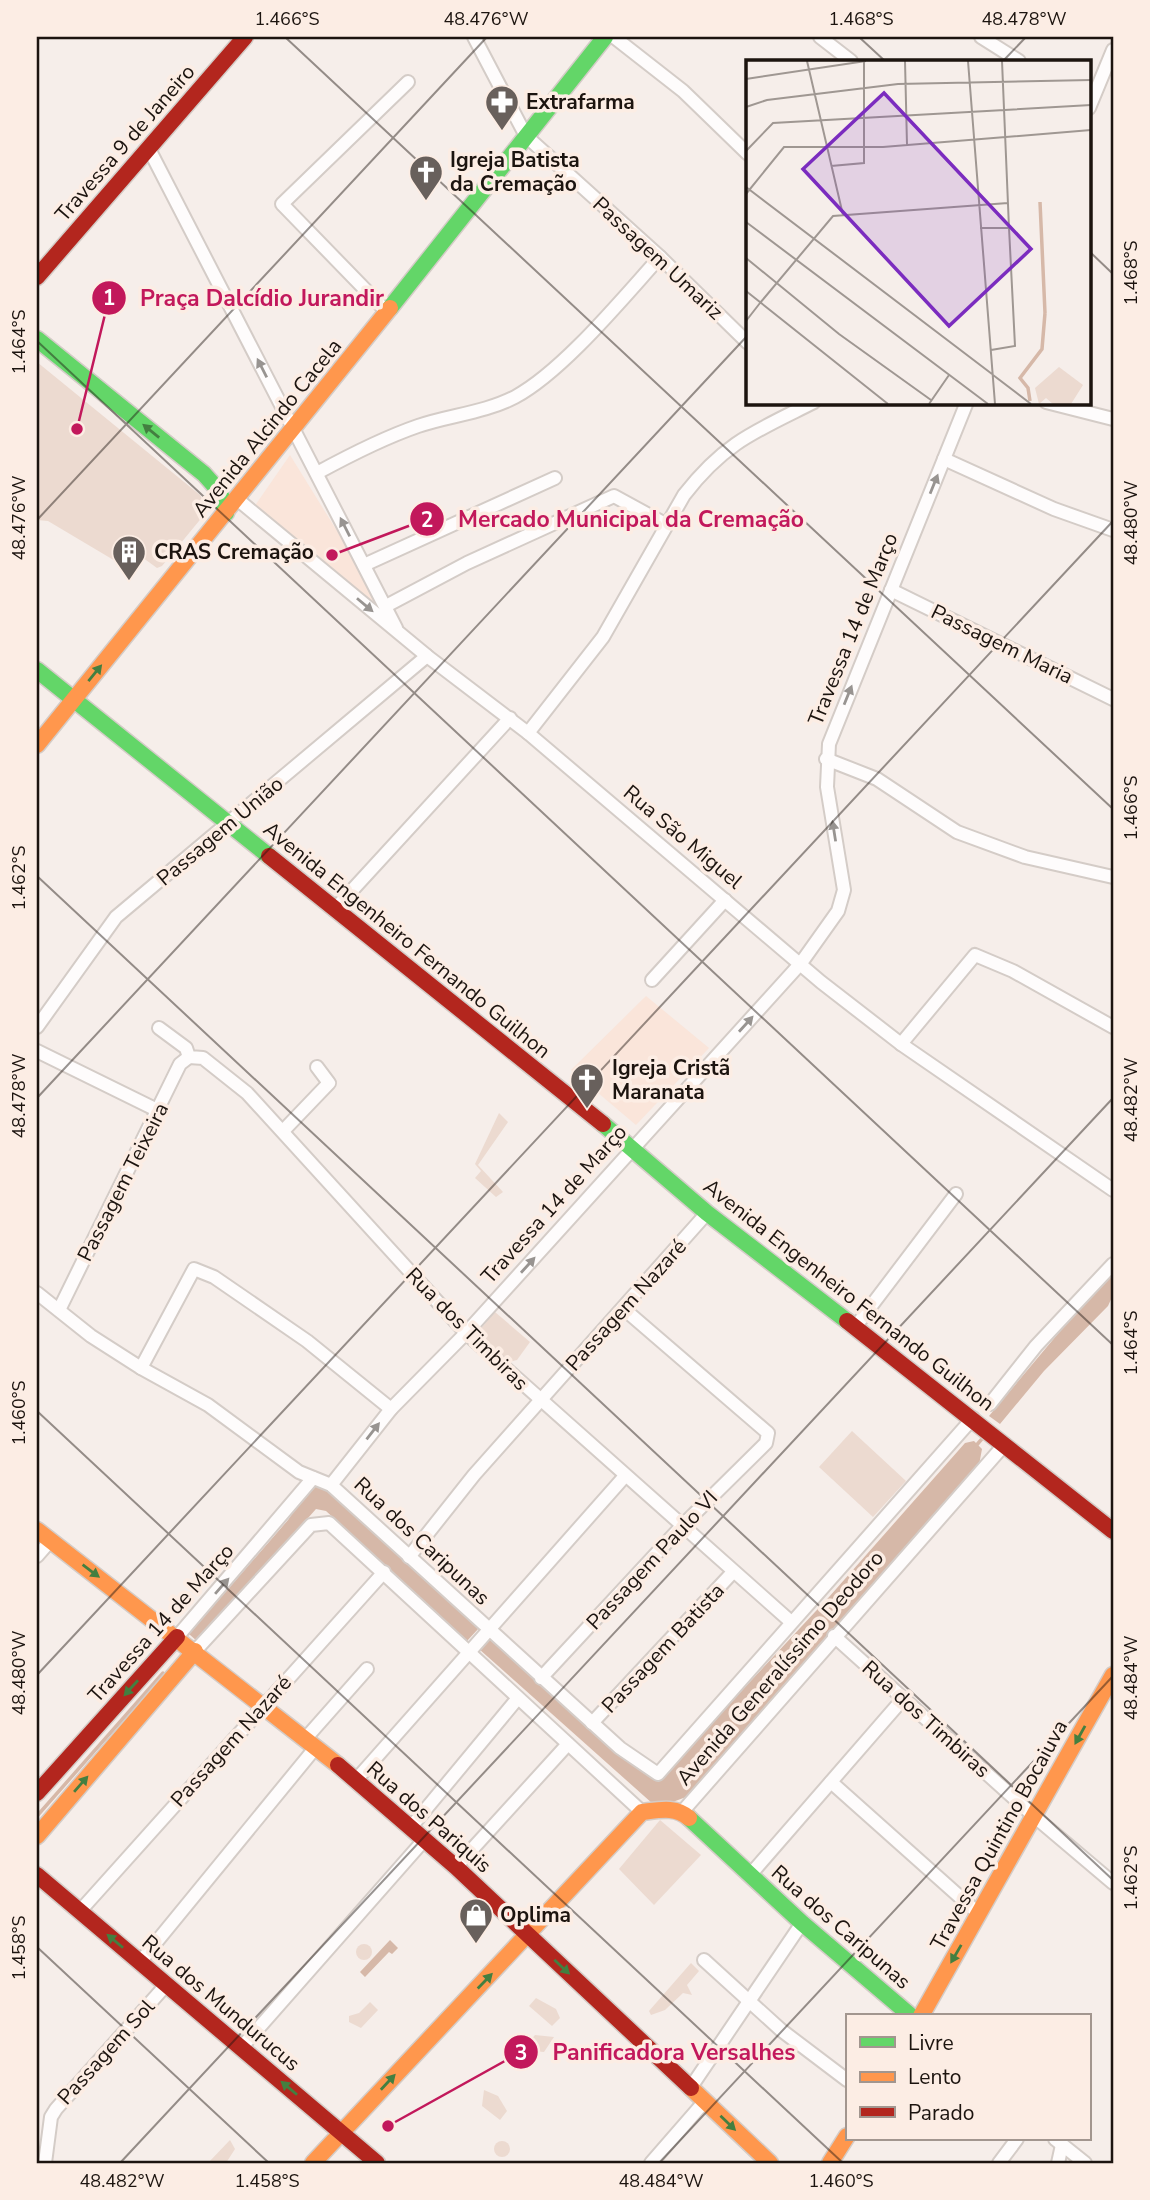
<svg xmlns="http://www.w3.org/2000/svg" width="1150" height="2200" font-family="'Nunito Sans',sans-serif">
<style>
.built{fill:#fae5da}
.green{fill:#ecdad0}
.water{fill:#d6b8a8}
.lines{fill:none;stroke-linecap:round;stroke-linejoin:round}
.stream{stroke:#d6b8a8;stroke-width:3.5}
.street-casing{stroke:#d4ccc7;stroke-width:16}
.fast-casing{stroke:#d4ccc7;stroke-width:19}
.slow-casing{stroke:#d4ccc7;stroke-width:19}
.jam-casing{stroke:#d4ccc7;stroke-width:19}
.street{stroke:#fefcfc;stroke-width:12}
.fast{stroke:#63d668;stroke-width:16}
.slow{stroke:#ff974d;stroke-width:16}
.jam{stroke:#b3261e;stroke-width:16}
.oneway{fill:#989491}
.oneway2{fill:#437f40}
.ticks{fill:none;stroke:#1c140f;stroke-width:2;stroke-opacity:0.45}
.labels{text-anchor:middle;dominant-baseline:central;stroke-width:7;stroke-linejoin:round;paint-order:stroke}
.poi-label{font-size:21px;font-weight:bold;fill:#1c140f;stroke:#fcede4;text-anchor:start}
.street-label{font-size:21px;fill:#1c140f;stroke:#fcede4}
.inset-river{fill:none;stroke:#d6b8a8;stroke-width:3.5}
.inset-road{fill:none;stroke:#9f9792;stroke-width:2}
.view{fill:#7b2cbf;fill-opacity:0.15;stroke:#7b2cbf;stroke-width:3.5}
.inset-edge{fill:none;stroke:#1c140f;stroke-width:3.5}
.leader{fill:none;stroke:#c2185b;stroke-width:2.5}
.callout-dot{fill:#c2185b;stroke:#fcede4;stroke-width:2.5}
.mark-label{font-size:21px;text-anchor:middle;font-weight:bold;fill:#fff}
.callout-label{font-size:23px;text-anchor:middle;font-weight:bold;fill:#c2185b;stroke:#fcede4;stroke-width:7;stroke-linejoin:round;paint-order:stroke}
.neatline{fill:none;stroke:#1c140f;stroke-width:2.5}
.ticks-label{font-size:18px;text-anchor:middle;fill:#1c140f}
</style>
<rect width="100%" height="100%" fill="#f6eeea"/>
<g class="built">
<path d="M 290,455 L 381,602 L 375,607 L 254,507 Z"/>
<path d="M 646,996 L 709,1048 L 636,1125 L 571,1070 Z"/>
</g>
<g class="green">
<path d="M 37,362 L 200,495 L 208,510 L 162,566 L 157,568 L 135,552 L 122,565 L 48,521 L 37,520 Z"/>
<path d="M 499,1113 L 508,1122 L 478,1165 L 503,1192 L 496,1197 L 475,1178 L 481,1171 L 475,1164 Z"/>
<path d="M 495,1312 L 530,1342 L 517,1360 L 509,1362 L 477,1333 Z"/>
<path d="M 852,1431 L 906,1481 L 873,1517 L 819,1467 Z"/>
<path d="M 660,1820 L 701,1855 L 654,1905 L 619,1869 Z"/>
<circle cx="364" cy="1952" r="8"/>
<path d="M 691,1963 L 699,1971 L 687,1985 L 692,1995 L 683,1993 L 665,2010 L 651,2015 L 649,2011 Z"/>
<path d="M 536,1998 L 556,2009 L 560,2018 L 552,2026 L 529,2006 Z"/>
<path d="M 370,2002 L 378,2010 L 361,2028 L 349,2022 L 349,2016 L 359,2013 Z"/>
<path d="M 535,2035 L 554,2037 L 544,2052 L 532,2051 L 536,2046 L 531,2040 Z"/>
<path d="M 484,2090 L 498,2096 L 507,2111 L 500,2120 L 482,2106 Z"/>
<path d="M 230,2140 L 235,2149 L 226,2163 L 208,2163 Z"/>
<circle cx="502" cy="2149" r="8"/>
</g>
<g class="water">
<path d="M 1113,1274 L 1113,1295 L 1108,1306 L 1044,1371 L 1000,1424 L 989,1416 L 1077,1311 Z"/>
<path d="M 974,1441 L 982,1449 L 979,1465 L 686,1797 L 670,1803 L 653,1804 L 479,1649 L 489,1639 L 652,1777 L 662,1776 L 829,1597 L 965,1443 Z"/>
<path d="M 321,1485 L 479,1628 L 467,1641 L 326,1511 L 316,1509 L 198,1642 L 189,1634 L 288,1520 L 309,1488 Z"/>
<path d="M 390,1940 L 398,1948 L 392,1954 L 389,1952 L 365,1977 L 360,1972 Z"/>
</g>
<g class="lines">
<g class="stream">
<path d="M 975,1447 L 986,1434"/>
<path d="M 37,1816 L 163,1673"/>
</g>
<g class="street-casing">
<g id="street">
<path d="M 474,37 L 526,136 L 660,257 L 748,343"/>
<path d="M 614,37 L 683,91 L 748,154"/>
<path d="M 820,37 L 851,61"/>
<path d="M 981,37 L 1019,61"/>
<path d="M 1089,108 L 1113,50"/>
<path d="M 149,149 L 396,628"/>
<path d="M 387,312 L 282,204 L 408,82"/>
<path d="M 1046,402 L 1113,419"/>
<path d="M 944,459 L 1054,509 L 1113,530"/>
<path d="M 317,473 C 350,455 383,438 418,426 C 450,415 484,413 515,397 C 563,371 622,299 660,257"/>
<path d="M 237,499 L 427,656 L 528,733 L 821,982 L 901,1044 L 1113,1190"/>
<path d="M 364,565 L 555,478"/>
<path d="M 891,590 L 1113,699"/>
<path d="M 386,606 L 467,563 L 614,496 L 667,525"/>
<path d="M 528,733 L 603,637 L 684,495 C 725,442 756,431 814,402"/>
<path d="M 826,759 L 877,779 L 957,832 L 1025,857 L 1113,877"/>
<path d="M 334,910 L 510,718"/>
<path d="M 652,980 L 725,900"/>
<path d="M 37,1027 L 116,917 L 427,656"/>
<path d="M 159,1028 L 186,1048 L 189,1057 L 203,1058 L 247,1093 L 466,1333 L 790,1621"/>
<path d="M 901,1044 L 975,955 L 1013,971 L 1113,1027"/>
<path d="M 37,1051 L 159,1111"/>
<path d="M 283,1131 L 329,1083 L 317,1067"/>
<path d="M 37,1293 L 91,1336 L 141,1368 L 208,1405 L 299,1472 L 331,1485 L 620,1748 L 658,1774 L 973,1418"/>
<path d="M 59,1310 L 180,1064 L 189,1057"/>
<path d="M 856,1326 L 956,1194"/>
<path d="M 141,1368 L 194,1269 L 214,1277 L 307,1341 L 391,1409"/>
<path d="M 990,1404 L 1036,1346 L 1113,1264"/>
<path d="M 331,1485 L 391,1409 L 466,1333 L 801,963 L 838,911 L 844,890 L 827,787 L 829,744 L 967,402"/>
<path d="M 37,1556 L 51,1540"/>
<path d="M 409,1557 L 474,1475 L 707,1213"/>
<path d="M 834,1636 L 1035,1817 L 1113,1883"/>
<path d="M 177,1637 L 313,1478"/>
<path d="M 195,1651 L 311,1525 L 329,1523 L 642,1812"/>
<path d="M 541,1678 L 681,1527 L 766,1443 L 768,1433 L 624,1309"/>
<path d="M 592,1723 L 733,1572"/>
<path d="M 306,1738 L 367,1669"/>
<path d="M 356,1780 L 625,1476"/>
<path d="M 831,1782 L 979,1914"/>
<path d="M 682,1812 L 1005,1444"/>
<path d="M 411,1827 L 518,1698"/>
<path d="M 456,1867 L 568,1744"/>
<path d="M 750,1875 L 902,1700"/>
<path d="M 80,1911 L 384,1572"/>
<path d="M 704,1960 L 781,2030 L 847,2080"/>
<path d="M 140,1962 L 316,1747"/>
<path d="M 241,2048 L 425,1839"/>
<path d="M 691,2087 L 802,1923"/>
<path d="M 1055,2139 L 1085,2163"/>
<path d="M 45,2163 L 51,2117 L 56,2109 L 166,1985"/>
<path d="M 651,2163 L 705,2101"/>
<path d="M 999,2163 L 1017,2139"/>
<path d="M 1058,2163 L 1062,2145"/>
</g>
</g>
<g class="fast-casing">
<g id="fast">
<path d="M 390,308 L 605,37"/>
<path d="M 37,339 L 204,474 L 220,492 L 226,513"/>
<path d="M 37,670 L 269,856"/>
<path d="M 603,1124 L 707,1213 L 847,1321"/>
<path d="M 689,1818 L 802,1923 L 911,2016"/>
</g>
</g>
<g class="slow-casing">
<g id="slow">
<path d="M 37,745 L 390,308"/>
<path d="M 37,1530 L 338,1765"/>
<path d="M 37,1836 L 195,1651"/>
<path d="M 921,2016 L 1113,1675"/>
<path d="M 691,2088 L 770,2163"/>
<path d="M 313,2163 L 642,1812 C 659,1810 676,1806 689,1818"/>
<path d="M 830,2163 L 847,2136"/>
</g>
</g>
<g class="jam-casing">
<g id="jam">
<path d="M 37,277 L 245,37"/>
<path d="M 269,856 L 603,1124"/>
<path d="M 847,1321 L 1113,1531"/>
<path d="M 338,1765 L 456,1867 L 691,2088"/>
<path d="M 37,1793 L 177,1637"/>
<path d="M 37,1875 L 377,2163"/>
</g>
</g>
<use href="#street" class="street"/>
<use href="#fast" class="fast"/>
<use href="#slow" class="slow"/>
<use href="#jam" class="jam"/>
</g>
<defs><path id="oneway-solid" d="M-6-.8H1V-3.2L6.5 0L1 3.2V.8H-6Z" transform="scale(1.75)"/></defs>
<g class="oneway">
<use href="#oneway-solid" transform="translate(262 368) rotate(-117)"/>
<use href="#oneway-solid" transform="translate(934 484) rotate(-68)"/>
<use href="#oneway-solid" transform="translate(345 527) rotate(-117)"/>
<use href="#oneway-solid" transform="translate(365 605) rotate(40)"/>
<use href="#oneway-solid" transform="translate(848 695) rotate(-68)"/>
<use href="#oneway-solid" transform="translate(834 831) rotate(-99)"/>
<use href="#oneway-solid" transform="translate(746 1024) rotate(-48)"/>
<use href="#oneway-solid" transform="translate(528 1265) rotate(-48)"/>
<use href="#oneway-solid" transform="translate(373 1431) rotate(-52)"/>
<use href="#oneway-solid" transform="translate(222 1586) rotate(-49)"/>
</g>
<g class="oneway2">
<use href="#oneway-solid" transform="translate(151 431) rotate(-141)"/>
<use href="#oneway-solid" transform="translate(95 673) rotate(-51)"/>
<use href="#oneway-solid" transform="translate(91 1571) rotate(37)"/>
<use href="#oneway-solid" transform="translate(131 1688) rotate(132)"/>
<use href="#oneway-solid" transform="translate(1080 1735) rotate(119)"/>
<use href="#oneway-solid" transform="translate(81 1784) rotate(-49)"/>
<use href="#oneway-solid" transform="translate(115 1941) rotate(-140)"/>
<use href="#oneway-solid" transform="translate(956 1954) rotate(120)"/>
<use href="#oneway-solid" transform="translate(562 1967) rotate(43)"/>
<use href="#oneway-solid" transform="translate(485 1981) rotate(-46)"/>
<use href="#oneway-solid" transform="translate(388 2082) rotate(-47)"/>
<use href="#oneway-solid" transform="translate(289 2088) rotate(-140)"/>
<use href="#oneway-solid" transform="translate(728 2123) rotate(44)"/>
</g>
<path class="ticks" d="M 285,37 L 1113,809M 859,37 L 885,61M 1003,61 L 1026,37M 1089,251 L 1113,274M 37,341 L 1113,1345M 37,520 L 487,37M 37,876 L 1113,1880M 37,1098 L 748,335M 37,1411 L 843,2163M 37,1675 L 1113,521M 37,1947 L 269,2163M 120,2163 L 1113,1098M 659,2163 L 1113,1676"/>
<defs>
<g id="pharmacy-pin" transform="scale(1.75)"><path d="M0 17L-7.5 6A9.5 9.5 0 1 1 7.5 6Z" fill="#68605c" stroke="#fcede4"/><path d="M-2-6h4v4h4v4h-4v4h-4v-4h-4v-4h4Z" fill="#fff"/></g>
<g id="church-pin" transform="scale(1.75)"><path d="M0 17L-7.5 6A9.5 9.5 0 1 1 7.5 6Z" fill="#68605c" stroke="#fcede4"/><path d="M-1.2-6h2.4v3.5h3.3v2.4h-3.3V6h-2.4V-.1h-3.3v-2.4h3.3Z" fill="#fff"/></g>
<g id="building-pin" transform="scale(1.75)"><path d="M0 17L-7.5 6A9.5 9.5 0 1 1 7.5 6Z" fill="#68605c" stroke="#fcede4"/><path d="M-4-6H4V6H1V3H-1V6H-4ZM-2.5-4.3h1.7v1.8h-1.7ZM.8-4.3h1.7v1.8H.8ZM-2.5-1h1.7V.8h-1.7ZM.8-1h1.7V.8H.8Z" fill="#fff"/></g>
<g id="shop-pin" transform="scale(1.75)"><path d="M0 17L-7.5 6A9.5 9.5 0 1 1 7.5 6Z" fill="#68605c" stroke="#fcede4"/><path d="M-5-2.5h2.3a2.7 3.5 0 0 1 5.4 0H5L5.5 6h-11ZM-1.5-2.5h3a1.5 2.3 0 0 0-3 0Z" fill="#fff"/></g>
</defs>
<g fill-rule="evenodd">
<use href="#pharmacy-pin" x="502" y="102"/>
<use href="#church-pin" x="426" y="172"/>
<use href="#building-pin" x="129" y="552"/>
<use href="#church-pin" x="587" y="1080"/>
<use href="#shop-pin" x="476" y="1915"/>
</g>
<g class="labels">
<g class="poi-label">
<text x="526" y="102">Extrafarma</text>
<text x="450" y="160">Igreja Batista<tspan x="450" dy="24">da Cremação</tspan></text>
<text x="154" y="552">CRAS Cremação</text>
<text x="612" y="1068">Igreja Cristã<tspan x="612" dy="24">Maranata</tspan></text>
<text x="500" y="1915">Oplima</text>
</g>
<g class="street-label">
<text transform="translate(125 143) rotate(-49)">Travessa 9 de Janeiro</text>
<text transform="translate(658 258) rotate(43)">Passagem Umariz</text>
<text transform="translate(267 428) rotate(-51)">Avenida Alcindo Cacela</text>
<text transform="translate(853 629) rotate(-68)">Travessa 14 de Março</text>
<text transform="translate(1002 644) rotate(26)">Passagem Maria</text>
<text transform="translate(220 831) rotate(-40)">Passagem União</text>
<text transform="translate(683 837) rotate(40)">Rua São Miguel</text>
<text transform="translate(407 940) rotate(39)">Avenida Engenheiro Fernando Guilhon</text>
<text transform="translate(123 1182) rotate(-63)">Passagem Teixeira</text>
<text transform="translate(554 1204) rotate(-48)">Travessa 14 de Março</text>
<text transform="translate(849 1295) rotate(38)">Avenida Engenheiro Fernando Guilhon</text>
<text transform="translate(626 1305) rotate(-48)">Passagem Nazaré</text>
<text transform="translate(467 1329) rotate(45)">Rua dos Timbiras</text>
<text transform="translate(422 1541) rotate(43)">Rua dos Caripunas</text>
<text transform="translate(652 1560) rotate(-47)">Passagem Paulo VI</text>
<text transform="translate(161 1623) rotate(-48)">Travessa 14 de Março</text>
<text transform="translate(663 1648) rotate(-47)">Passagem Batista</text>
<text transform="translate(780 1668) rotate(-49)">Avenida Generalíssimo Deodoro</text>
<text transform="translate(926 1719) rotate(42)">Rua dos Timbiras</text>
<text transform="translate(231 1741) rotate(-48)">Passagem Nazaré</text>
<text transform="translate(429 1817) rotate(41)">Rua dos Pariquis</text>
<text transform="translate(999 1835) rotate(-61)">Travessa Quintino Bocaiuva</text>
<text transform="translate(841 1927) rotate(41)">Rua dos Caripunas</text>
<text transform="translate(221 2003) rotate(40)">Rua dos Mundurucus</text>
<text transform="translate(106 2052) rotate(-48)">Passagem Sol</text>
</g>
</g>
<g transform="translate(746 60)">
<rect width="345" height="345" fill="#f6eeea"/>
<path d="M 313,307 L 337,325 L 325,344 L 307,344 L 300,338 L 293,344 L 289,328 Z" fill="#ecdad0"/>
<path class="inset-river" d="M 294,142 L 299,253M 284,341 L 282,328 L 274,318 L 296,289 L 299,253"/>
<path class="inset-road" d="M 61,1 L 97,155M 159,1 L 161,85M 222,1 L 249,344M 0,19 L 120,1M 0,47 L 21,40 L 152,24 L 345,20M 0,91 L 27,63 L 345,45M 85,106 L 118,103 L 118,2M 0,127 L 246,314M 0,134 L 38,87 L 137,87 L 345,70M 0,162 L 242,344M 234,168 L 263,168 L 256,1M 0,198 L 93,274 L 185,340M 0,231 L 142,344M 14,243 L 87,156 L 262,143M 0,261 L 14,243M 245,290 L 269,286 L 263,168M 247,315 L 285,344M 183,344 L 203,315"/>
<path class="view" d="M 138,33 L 285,189 L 203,266 L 57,109 Z"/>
<rect width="345" height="345" class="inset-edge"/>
</g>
<path class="leader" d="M77 429L109 298M332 555L427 519M388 2126L521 2052"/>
<g class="callout-dot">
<circle cx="77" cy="429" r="7"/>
<circle cx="332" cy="555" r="7"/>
<circle cx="388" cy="2126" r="7"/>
<circle cx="109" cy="298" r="18"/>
<circle cx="427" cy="519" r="18"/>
<circle cx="521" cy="2052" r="18"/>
</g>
<g class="mark-label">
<text x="109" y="305">1</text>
<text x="427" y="527">2</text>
<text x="521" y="2060">3</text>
</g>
<g class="callout-label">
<text x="262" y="306">Praça Dalcídio Jurandir</text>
<text x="631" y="527">Mercado Municipal da Cremação</text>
<text x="674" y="2060">Panificadora Versalhes</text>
</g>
<rect width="1150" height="2200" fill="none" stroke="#fcede4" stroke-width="77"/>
<rect x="846" y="2014" width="245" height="126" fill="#fcede4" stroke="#a2968f" stroke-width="2"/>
<rect x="860" y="2037" width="35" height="10" fill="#63d668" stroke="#a2968f" stroke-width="2"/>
<text x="908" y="2050" font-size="21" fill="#1c140f">Livre</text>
<rect x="860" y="2072" width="35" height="10" fill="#ff974d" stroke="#a2968f" stroke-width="2"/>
<text x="908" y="2084" font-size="21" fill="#1c140f">Lento</text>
<rect x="860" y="2107" width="35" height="10" fill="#b3261e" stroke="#a2968f" stroke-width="2"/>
<text x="908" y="2120" font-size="21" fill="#1c140f">Parado</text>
<rect x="38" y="38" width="1074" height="2124" class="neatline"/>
<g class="ticks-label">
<text x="287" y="25">1.466°S</text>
<text x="486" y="25">48.476°W</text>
<text x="861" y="25">1.468°S</text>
<text x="1024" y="25">48.478°W</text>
<text transform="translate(1131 273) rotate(-90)" y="6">1.468°S</text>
<text transform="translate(19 342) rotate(-90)" y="6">1.464°S</text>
<text transform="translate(19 518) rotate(-90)" y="6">48.476°W</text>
<text transform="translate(1131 523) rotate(-90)" y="6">48.480°W</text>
<text transform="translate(1131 808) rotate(-90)" y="6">1.466°S</text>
<text transform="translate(19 878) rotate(-90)" y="6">1.462°S</text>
<text transform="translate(19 1096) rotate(-90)" y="6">48.478°W</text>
<text transform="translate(1131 1100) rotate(-90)" y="6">48.482°W</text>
<text transform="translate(1131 1343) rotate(-90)" y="6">1.464°S</text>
<text transform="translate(19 1413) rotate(-90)" y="6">1.460°S</text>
<text transform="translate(19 1673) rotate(-90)" y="6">48.480°W</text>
<text transform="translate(1131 1678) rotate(-90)" y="6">48.484°W</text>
<text transform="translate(1131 1878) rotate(-90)" y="6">1.462°S</text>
<text transform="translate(19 1948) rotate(-90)" y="6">1.458°S</text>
<text x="122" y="2187">48.482°W</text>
<text x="267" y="2187">1.458°S</text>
<text x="661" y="2187">48.484°W</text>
<text x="841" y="2187">1.460°S</text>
</g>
</svg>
